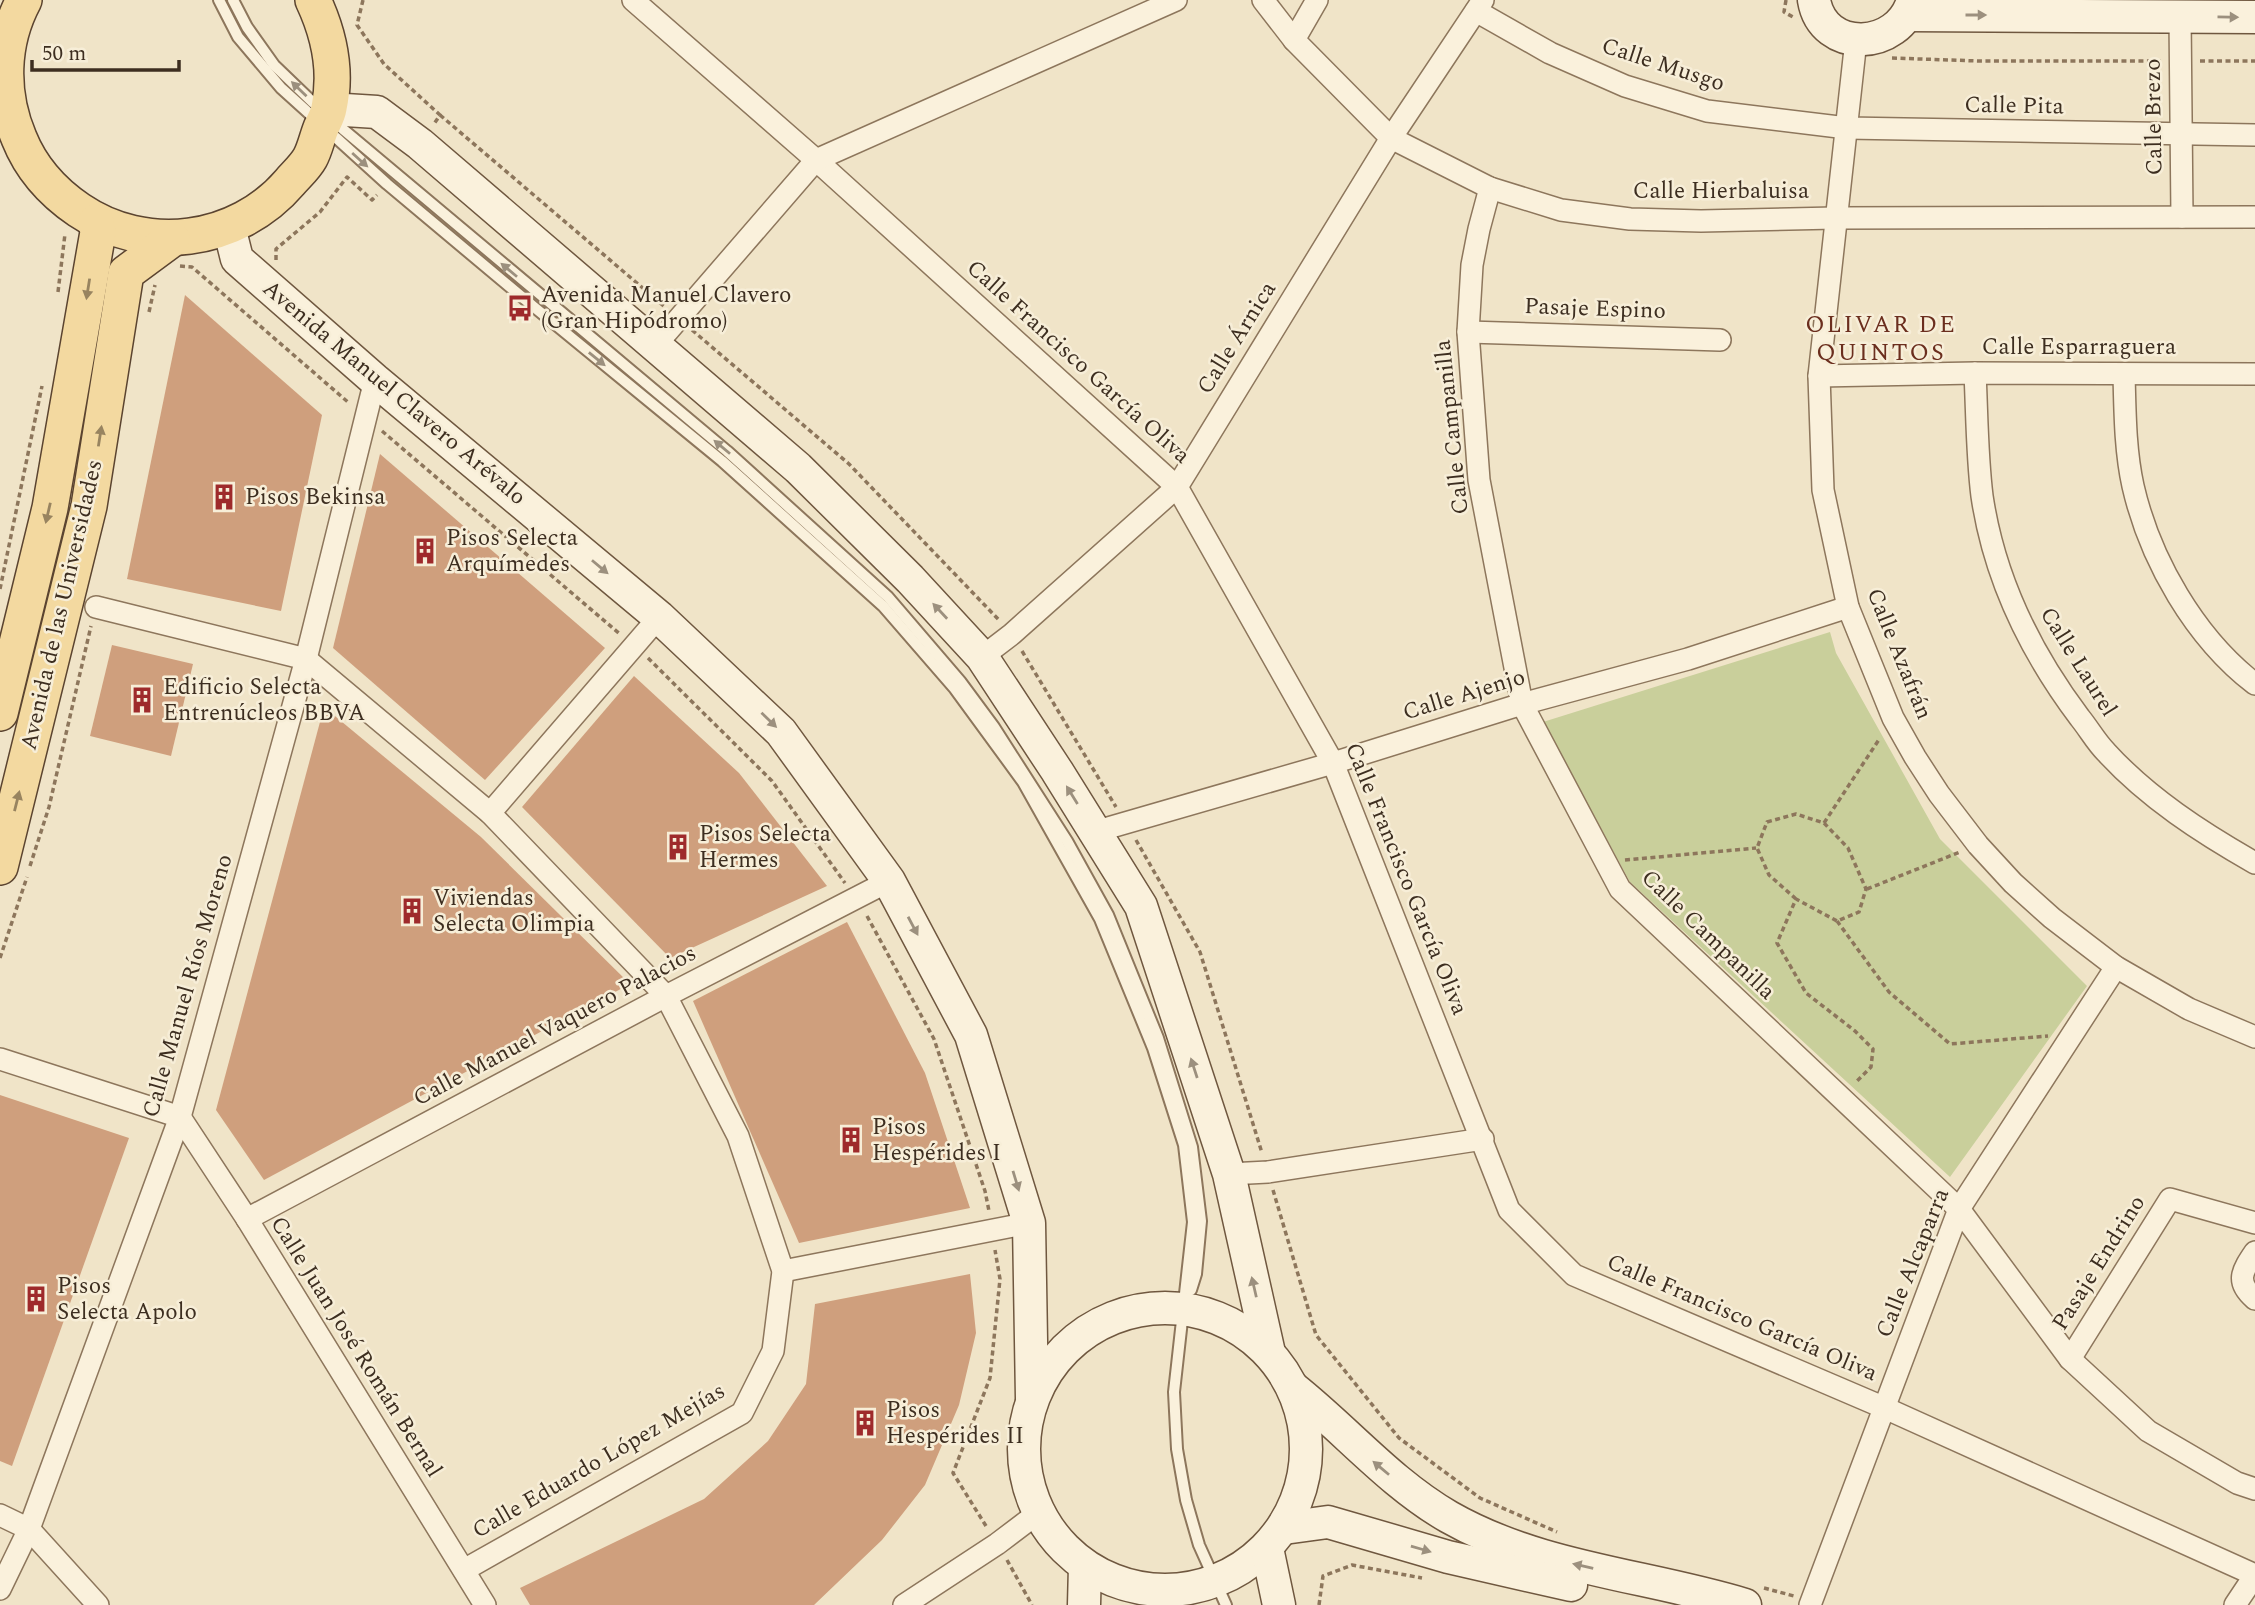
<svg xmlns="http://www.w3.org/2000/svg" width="2255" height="1605" font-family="Spectral,serif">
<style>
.green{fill:#c9cf9b}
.building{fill:#cf9f7d}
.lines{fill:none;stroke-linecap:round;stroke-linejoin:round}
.lane-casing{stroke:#8d765c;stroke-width:14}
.street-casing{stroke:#8d765c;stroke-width:24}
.secondary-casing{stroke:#6f573f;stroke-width:35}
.primary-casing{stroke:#5b4430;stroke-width:38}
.path{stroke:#8d765c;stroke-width:3.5;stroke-dasharray:5 3.5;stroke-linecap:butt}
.lane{stroke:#faf1dc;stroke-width:10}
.street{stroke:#faf1dc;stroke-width:21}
.secondary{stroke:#faf1dc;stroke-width:32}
.primary{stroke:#f3d9a0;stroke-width:35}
.oneway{fill:#9c907e}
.oneway2{fill:#988460}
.labels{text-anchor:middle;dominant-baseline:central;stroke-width:5;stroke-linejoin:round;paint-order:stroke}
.street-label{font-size:23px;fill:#3d2e20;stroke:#f7eed8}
.poi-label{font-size:23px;fill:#3d2e20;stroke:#f7eed8;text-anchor:start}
.neighbourhood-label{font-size:24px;letter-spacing:2px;fill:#6b2e1e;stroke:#f7eed8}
</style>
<rect width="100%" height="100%" fill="#f0e4c8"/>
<path class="green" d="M 1830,632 L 1836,653 L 1940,839 L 2087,986 L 1950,1177 L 1630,882 L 1543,722 Z"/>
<g class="building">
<path d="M 185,295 L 322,415 L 281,611 L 127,579 Z"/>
<path d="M 380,454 L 605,648 L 485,780 L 333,648 Z"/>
<path d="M 112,645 L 193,664 L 171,756 L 90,736 Z"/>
<path d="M 634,676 L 739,773 L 827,886 L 670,958 L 522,807 Z"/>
<path d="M 324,707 L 481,837 L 630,984 L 264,1180 L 216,1110 Z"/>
<path d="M 847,922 L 925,1073 L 970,1208 L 799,1243 L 693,1001 Z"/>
<path d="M 0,1095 L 129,1138 L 12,1466 L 0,1461 Z"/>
<path d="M 970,1274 L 976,1333 L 959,1405 L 925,1485 L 882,1540 L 814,1605 L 530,1605 L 520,1588 L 704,1499 L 768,1441 L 806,1384 L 815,1304 Z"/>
</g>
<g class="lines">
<g class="lane-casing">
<g id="lane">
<path d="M 219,0 L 238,37 L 281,88 L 322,125 L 387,184 L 534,307 L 722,461 L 883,606 L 955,689 L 1023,782 L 1100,919 L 1153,1048 L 1184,1145 L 1193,1222 L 1174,1392 L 1177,1449 L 1186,1500 L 1199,1545 L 1226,1605"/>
<path d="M 233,0 L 247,27 L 274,65 L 326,115 L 727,451 L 888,597 L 960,681 L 994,727 L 1067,841 L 1108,915 L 1158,1038 L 1192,1147 L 1201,1221 L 1196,1274 L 1191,1290"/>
</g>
</g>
<g class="street-casing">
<g id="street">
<path d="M 633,0 L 816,160 L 1177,487 L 1333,763 L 1509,1210 L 1574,1275 L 1885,1408 L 2255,1575"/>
<path d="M 1263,0 L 1294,40 L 1391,138 L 1490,188 L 1561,210 L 1630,219 L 1701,221 L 1835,218 L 2255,217"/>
<path d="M 1476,11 L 1550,53 L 1625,86 L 1707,111 L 1847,128 L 2255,135"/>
<path d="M 2180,16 L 2182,217"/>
<path d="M 1294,40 L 1317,0"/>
<path d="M 1856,40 L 1819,376 L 1823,490 L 1848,607 L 1893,718 L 1915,757 L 1939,794 L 1978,845 L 2013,883 L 2052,918 L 2116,967 L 2189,1009 L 2255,1037"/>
<path d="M 1490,188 L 1479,229 L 1472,265 L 1468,332 L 1479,480 L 1522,704 L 1620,889 L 1959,1209 L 2070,1359 L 2148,1431 L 2237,1483 L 2255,1489"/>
<path d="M 1468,332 L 1720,340"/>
<path d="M 655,346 L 816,160 L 1176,0"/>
<path d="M 1975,373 C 1977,414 1977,456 1982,496 C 1994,577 2031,653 2080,718 C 2089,729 2096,742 2106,752 C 2148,798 2202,833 2255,863"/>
<path d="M 2124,374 C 2125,411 2125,450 2133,486 C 2150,560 2195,638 2255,684"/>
<path d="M 1819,376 L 1975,373 L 2255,374"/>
<path d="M 96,607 L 306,659 L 490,813 L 666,996 L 738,1136 L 783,1271 L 773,1351 L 742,1413 L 464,1570"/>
<path d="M 982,657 L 1012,634 L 1177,487 L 1391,138 L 1483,0"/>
<path d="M 490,813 L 659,617"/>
<path d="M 1094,832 L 1333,763 L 1522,704 L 1688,659 L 1848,607"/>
<path d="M 0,1059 L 180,1117 L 247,1219 L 485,1605"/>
<path d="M 1229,1174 L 1268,1172 L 1483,1139"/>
<path d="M 247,1219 L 666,996 L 889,881"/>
<path d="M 2255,1252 C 2242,1271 2235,1282 2255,1299"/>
<path d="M 783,1271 L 1029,1223"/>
<path d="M 2070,1359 L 2170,1199 L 2255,1223"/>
<path d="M 0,1515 L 29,1529 L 98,1605"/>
<path d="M 0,1589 L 29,1529 L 180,1117 L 306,659 L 375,380"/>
<path d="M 904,1605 L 997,1544 L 1038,1513"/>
<path d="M 1810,1605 L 1959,1209 L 2116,967"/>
<path d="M 2235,1605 L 2255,1575"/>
</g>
</g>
<g class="secondary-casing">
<g id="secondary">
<path d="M 1814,0 C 1823,54 1899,51 1913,0"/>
<path d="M 1908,15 L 2255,17"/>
<path d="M 329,109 L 377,112 L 420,144 L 798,468 L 910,579 L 982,657 L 1057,771 L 1141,906 L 1229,1174 L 1269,1353"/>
<path d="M 229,227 L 237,259 L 375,380 L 659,617 L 781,732 L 889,881 L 971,1035 L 1029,1223 L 1032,1399"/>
<circle cx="1165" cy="1449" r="141"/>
<path d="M 1293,1388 C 1346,1430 1390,1483 1449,1517 C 1540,1569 1647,1575 1745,1605"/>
<path d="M 1284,1528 L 1328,1522 L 1448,1557 L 1571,1585"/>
<path d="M 1267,1548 L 1279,1605"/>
<path d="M 1084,1605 L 1085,1566"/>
</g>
</g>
<g class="primary-casing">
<g id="primary">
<path d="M 24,0 C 1,43 0,93 19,138 C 31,168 51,191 79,210 C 145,255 237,244 290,182 C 296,175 305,167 310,158 C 315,149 317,138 321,128 C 324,121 328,115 329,108 C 337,71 329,34 313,0"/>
<path d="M 0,713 L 50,508 L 98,232 L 96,222"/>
<path d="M 0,867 L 89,506 L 126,273 L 172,239"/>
</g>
</g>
<g class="path">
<path d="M 363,0 L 357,25 L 384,64 L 440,115 L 434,124"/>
<path d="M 1786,0 L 1784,12 L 1793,17"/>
<path d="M 1892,58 L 1978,61 L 2161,61"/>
<path d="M 2200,61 L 2255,61"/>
<path d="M 440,115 L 665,307"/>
<path d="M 276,260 L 276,249 L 320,212 L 347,177 L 372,200 L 377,195"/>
<path d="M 180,266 L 192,267 L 349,403"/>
<path d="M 58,292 L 65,234"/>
<path d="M 149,312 L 155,285"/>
<path d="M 692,330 L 849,464 L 999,620"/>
<path d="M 382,431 L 621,635"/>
<path d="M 0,589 L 42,386"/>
<path d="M 1022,651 L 1116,807"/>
<path d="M 648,658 L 772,781 L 845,883"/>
<path d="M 1824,823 L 1880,738"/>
<path d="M 1136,840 L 1200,952 L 1262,1153"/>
<path d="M 1625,860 L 1756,848"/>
<path d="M 30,866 L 49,807 L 91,626"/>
<path d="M 1867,889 L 1960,852"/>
<path d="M 1796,899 L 1769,875 L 1757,848 L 1767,822 L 1796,814 L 1824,823 L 1848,848 L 1866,889 L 1859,912 L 1837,921 L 1796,899 L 1777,943 L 1806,993 L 1855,1031 L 1873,1049 L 1871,1067 L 1855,1083"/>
<path d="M 867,916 L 934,1039 L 985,1191 L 989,1211"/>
<path d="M 1837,921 L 1889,992 L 1950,1044 L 2048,1036"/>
<path d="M 0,958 L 27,877"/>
<path d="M 1273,1190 L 1316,1335 L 1399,1438 L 1480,1498 L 1557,1532"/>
<path d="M 986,1526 L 953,1473 L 990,1378 L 1000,1279 L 995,1250"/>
<path d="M 1007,1560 L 1032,1605"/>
<path d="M 1764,1588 L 1794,1596"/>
<path d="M 1319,1605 L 1323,1576 L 1352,1565 L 1422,1578"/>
</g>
<use href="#lane" class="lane"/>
<use href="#street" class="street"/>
<use href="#secondary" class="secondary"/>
<use href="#primary" class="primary"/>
</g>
<defs><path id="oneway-solid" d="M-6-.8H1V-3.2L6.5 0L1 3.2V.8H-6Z" transform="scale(1.75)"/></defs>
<g class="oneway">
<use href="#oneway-solid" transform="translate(1976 15)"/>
<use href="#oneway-solid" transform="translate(2228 17) rotate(1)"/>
<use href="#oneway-solid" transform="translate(299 89) rotate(-136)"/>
<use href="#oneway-solid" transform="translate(360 160) rotate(42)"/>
<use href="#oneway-solid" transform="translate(509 270) rotate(-140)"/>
<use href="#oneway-solid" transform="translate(597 359) rotate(39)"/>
<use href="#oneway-solid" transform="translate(722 447) rotate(-140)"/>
<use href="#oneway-solid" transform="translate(600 567) rotate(40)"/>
<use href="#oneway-solid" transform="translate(940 611) rotate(-133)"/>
<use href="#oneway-solid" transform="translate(769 720) rotate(44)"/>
<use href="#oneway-solid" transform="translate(1072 795) rotate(-122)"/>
<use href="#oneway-solid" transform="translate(913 926) rotate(62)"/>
<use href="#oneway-solid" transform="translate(1194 1068) rotate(-108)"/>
<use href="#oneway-solid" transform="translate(1016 1181) rotate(73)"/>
<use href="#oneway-solid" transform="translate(1254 1287) rotate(-103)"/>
<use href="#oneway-solid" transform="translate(1381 1468) rotate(-140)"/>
<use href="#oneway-solid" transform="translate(1421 1549) rotate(16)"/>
<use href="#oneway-solid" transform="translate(1583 1566) rotate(-167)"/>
</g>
<g class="oneway2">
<use href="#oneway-solid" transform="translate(88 289) rotate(99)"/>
<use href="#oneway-solid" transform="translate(100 436) rotate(-81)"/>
<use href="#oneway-solid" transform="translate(48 513) rotate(103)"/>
<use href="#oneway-solid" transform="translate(17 801) rotate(-76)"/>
</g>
<defs>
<g id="bus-bare" transform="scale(2.1)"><path d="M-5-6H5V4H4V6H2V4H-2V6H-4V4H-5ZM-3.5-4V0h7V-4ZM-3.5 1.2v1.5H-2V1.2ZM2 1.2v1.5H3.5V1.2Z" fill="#9e2a2b" stroke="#f7eed8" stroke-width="2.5" paint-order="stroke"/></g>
<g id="building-bare" transform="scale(2.1)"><path d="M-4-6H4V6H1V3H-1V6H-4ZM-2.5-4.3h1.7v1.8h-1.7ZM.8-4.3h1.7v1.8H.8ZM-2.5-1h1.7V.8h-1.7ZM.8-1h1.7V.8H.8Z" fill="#9e2a2b" stroke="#f7eed8" stroke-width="2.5" paint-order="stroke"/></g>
</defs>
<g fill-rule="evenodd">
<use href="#bus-bare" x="520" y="308"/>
<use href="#building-bare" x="224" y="497"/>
<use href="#building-bare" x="425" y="551"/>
<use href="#building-bare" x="142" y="700"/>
<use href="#building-bare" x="678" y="847"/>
<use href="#building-bare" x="412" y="911"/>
<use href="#building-bare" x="851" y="1140"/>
<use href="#building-bare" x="36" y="1299"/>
<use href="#building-bare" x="865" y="1423"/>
</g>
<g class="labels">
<g class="street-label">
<text transform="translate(1663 65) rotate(18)">Calle Musgo</text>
<text transform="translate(2014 106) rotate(1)">Calle Pita</text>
<text transform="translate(2154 117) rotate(-91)">Calle Brezo</text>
<text x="1721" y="191">Calle Hierbaluisa</text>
<text transform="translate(1595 309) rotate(2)">Pasaje Espino</text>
<text transform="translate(1237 338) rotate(-58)">Calle Árnica</text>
<text x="2079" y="347">Calle Esparraguera</text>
<text transform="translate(1078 362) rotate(42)">Calle Francisco García Oliva</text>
<text transform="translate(394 393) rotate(40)">Avenida Manuel Clavero Arévalo</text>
<text transform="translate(1452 427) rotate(-96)">Calle Campanilla</text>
<text transform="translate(62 605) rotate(-77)">Avenida de las Universidades</text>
<text transform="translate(1899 654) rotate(68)">Calle Azafrán</text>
<text transform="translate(2078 662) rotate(58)">Calle Laurel</text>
<text transform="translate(1464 695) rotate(-17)">Calle Ajenjo</text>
<text transform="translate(1406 879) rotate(68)">Calle Francisco García Oliva</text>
<text transform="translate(1708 935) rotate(44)">Calle Campanilla</text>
<text transform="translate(188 986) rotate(-74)">Calle Manuel Ríos Moreno</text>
<text transform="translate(555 1026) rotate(-28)">Calle Manuel Vaquero Palacios</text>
<text transform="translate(1913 1263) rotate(-68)">Calle Alcaparra</text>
<text transform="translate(2099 1263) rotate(-58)">Pasaje Endrino</text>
<text transform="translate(1742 1318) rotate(23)">Calle Francisco García Oliva</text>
<text transform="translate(356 1347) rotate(58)">Calle Juan José Román Bernal</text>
<text transform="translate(599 1461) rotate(-30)">Calle Eduardo López Mejías</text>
</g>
<g class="poi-label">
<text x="541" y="295">Avenida Manuel Clavero<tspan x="541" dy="26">(Gran Hipódromo)</tspan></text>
<text x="245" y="497">Pisos Bekinsa</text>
<text x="446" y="538">Pisos Selecta<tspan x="446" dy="26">Arquímedes</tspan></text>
<text x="163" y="687">Edificio Selecta<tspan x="163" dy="26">Entrenúcleos BBVA</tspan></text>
<text x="699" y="834">Pisos Selecta<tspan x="699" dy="26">Hermes</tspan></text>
<text x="433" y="898">Viviendas<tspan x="433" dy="26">Selecta Olimpia</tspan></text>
<text x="872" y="1127">Pisos<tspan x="872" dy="26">Hespérides I</tspan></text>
<text x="57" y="1286">Pisos<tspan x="57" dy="26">Selecta Apolo</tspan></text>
<text x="886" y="1410">Pisos<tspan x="886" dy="26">Hespérides II</tspan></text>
</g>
<g class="neighbourhood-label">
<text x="1881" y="325">OLIVAR DE<tspan x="1881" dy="28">QUINTOS</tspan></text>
</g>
</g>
<path d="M32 60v10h147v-10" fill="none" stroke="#3d2e20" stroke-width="3.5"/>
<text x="42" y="60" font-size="21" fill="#3d2e20" stroke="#f7eed8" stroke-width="5" paint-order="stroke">50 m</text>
</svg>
